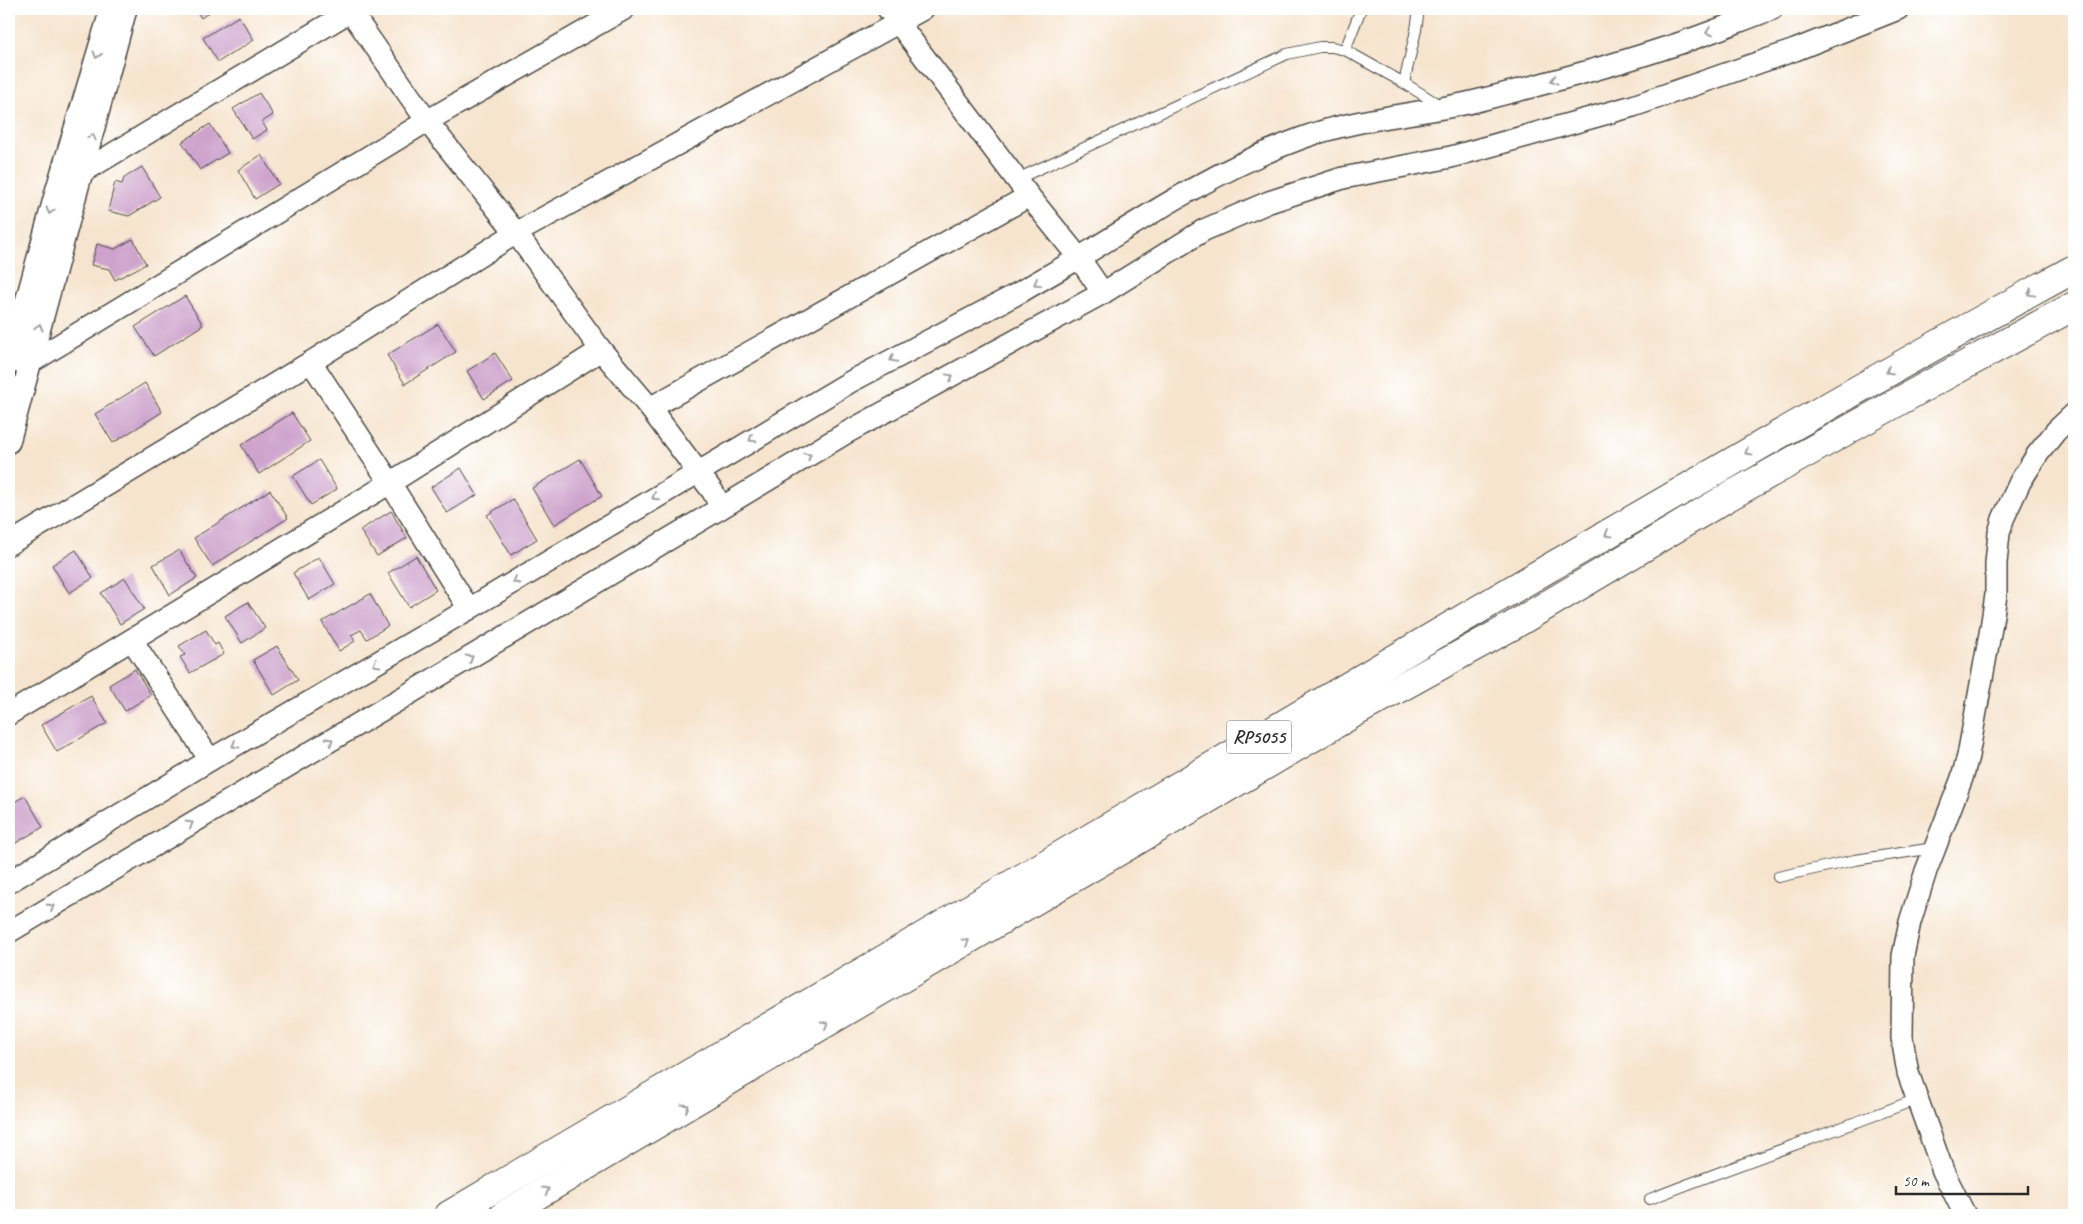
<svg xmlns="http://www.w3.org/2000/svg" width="2083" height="1224" font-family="Caveat,sans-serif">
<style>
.building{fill:#cda2cc}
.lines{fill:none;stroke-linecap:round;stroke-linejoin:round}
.lane-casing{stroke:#494743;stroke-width:12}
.street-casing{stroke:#494743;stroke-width:24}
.highway-casing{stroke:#494743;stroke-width:30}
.lane{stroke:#fff;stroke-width:10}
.street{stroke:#fff;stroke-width:21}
.highway{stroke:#fff;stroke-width:28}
.oneway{stroke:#a0a0a0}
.labels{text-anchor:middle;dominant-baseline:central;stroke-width:4;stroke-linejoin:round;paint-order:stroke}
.shield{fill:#fff;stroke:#6b6b6b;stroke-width:1}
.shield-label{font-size:19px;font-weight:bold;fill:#2b2b2b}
</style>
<rect width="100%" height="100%" fill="#fff"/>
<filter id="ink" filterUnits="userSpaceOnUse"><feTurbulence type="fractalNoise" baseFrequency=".02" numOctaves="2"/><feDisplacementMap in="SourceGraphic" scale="10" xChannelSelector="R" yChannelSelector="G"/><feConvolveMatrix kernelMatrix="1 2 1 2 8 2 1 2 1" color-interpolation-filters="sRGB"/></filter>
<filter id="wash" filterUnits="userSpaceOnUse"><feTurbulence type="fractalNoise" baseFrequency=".0096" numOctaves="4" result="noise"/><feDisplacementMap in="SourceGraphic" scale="20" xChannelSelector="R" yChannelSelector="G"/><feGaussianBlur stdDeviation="1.12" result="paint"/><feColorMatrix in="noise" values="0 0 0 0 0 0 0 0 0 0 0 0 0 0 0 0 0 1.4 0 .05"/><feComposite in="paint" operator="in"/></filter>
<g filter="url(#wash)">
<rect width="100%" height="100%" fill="#f6e4ce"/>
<g id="blocks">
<g class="building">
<path d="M 195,9 L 214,9 L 201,18 Z"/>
<path d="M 239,16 L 254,40 L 218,62 L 203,38 Z"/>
<path d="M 259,93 L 273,115 L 262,122 L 267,130 L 252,139 L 233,109 Z"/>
<path d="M 210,124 L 228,153 L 200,170 L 182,142 Z"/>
<path d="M 261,155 L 279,184 L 255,199 L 238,170 Z"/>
<path d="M 142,167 L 160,197 L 129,216 L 108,211 L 115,182 L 122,184 L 124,178 Z"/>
<path d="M 133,239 L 146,264 L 115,280 L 109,269 L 91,265 L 97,244 L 115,249 Z"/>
<path d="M 185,296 L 203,325 L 154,356 L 135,327 Z"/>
<path d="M 438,324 L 456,352 L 405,384 L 387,355 Z"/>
<path d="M 495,353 L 513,381 L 484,399 L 467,371 Z"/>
<path d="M 145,383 L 162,412 L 113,443 L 95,414 Z"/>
<path d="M 292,413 L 310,441 L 259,474 L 241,445 Z"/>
<path d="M 580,459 L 602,496 L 554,525 L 532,488 Z"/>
<path d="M 319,460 L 337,489 L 311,505 L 293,476 Z"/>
<path d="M 461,468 L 477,495 L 447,513 L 431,487 Z"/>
<path d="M 270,490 L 288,518 L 212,566 L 194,538 Z"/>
<path d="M 513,499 L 537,539 L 511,555 L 487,515 Z"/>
<path d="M 391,511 L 407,538 L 377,556 L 360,530 Z"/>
<path d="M 76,550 L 93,578 L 69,593 L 52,565 Z"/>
<path d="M 179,550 L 197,578 L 170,595 L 153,565 Z"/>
<path d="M 416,556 L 436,590 L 409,607 L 388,573 Z"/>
<path d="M 319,557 L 335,584 L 309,600 L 293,573 Z"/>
<path d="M 125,578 L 144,609 L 120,624 L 101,593 Z"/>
<path d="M 370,594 L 388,626 L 367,639 L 361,630 L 351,635 L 355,641 L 339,651 L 322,622 Z"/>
<path d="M 248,602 L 265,628 L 242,643 L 225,616 Z"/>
<path d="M 206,630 L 215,645 L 218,643 L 224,654 L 190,673 L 180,657 L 185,655 L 179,646 Z"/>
<path d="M 277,646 L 298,680 L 274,695 L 253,660 Z"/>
<path d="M 135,669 L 151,695 L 125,711 L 109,685 Z"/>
<path d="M 91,696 L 107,723 L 57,752 L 41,725 Z"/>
<path d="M 25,796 L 43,827 L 9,847 L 9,805 Z"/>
</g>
</g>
</g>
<g filter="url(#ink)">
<use href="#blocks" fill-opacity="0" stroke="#494743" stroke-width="1"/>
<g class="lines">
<g class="lane-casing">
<g id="lane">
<path d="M 1345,50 L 1361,9"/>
<path d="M 1404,83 L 1416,30 L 1419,9"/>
<path d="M 1017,179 L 1287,54 L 1320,47 L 1332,47 L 1345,50 L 1404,83 L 1441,106"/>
<path d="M 1778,877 L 1855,860 L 1934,848"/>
<path d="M 1650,1199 C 1738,1164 1828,1134 1917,1099"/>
</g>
</g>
<g class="street-casing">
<g id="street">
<path d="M 1772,9 C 1736,22 1701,37 1665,48 C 1602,69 1536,86 1472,102 C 1415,115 1357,118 1302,138 C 1222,167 1151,213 1079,258 L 1103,293 L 1204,230 L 1269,202 L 1343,178 L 1451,157 L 1633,106 L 1795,50 L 1898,9"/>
<path d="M 76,176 L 354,9"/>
<path d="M 9,360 L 28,364 L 427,121 L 624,9"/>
<path d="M 311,362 L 390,483 L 469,609"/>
<path d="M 9,364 L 57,188 L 111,9"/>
<path d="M 650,408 L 1029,196"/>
<path d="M 9,442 L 126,9"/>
<path d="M 721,508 L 846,433 L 1103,293"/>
<path d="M 9,544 L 311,362 L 516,233 L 923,9"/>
<path d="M 132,640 L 210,760"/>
<path d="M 9,714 L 390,483 L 601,350"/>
<path d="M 9,882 L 210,760 L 469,609 L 850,382 L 1015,295 L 1079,258 L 1029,196 L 888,9"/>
<path d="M 9,932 L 721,508 L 713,492 L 650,408 L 601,350 L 516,233 L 427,121 L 349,9"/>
<path d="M 1965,1215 L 1943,1171 L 1908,1073 L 1902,1038 L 1903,956 L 1910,922 L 1926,871 L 1962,778 L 1968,756 L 1991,628 L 1996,595 L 1996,563 L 1999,533 L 2003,519 L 2020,482 L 2037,455 L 2056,431 L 2074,414"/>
</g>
</g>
<g class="highway-casing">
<g id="highway">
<path d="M 449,1215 C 816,1001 1181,782 1549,568 C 1723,467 1897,365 2074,269"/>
<path d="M 504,1215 L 809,1033 L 1356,712 L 1512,626 L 1728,497 L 1930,384 L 2074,306"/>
</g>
</g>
<use href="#lane" class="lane"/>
<use href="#street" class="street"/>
<use href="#highway" class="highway"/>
</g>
<defs><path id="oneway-chevron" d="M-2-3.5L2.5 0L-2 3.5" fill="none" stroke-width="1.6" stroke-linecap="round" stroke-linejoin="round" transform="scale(1.25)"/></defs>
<g class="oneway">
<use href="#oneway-chevron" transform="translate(1709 32) rotate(160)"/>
<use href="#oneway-chevron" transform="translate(97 55) rotate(107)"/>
<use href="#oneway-chevron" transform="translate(1554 80) rotate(166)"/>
<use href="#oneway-chevron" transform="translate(92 137) rotate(-75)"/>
<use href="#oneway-chevron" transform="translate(50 211) rotate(105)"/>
<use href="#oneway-chevron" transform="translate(1037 283) rotate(150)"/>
<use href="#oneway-chevron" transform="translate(2031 293) rotate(151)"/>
<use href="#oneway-chevron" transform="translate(39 327) rotate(-74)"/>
<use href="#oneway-chevron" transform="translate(893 359) rotate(152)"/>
<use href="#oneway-chevron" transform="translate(1889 371) rotate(150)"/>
<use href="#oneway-chevron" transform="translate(950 377) rotate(-29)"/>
<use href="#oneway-chevron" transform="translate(752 439) rotate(149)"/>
<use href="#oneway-chevron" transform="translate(1748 452) rotate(150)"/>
<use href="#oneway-chevron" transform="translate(808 456) rotate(-31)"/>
<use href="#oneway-chevron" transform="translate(655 497) rotate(149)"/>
<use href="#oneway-chevron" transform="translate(1608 534) rotate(150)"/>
<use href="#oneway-chevron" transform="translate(516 581) rotate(149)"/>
<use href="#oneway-chevron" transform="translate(470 658) rotate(-31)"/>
<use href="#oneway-chevron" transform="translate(376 664) rotate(150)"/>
<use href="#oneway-chevron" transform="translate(330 741) rotate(-31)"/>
<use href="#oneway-chevron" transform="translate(235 745) rotate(150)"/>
<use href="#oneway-chevron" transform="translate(190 824) rotate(-31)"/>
<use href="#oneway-chevron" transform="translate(51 907) rotate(-31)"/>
<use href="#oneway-chevron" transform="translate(966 942) rotate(-30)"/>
<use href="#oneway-chevron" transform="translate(825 1024) rotate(-30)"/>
<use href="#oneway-chevron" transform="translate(686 1107) rotate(-31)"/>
<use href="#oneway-chevron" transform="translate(546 1190) rotate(-31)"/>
</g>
</g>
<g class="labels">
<rect class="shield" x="1226.5" y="720.5" width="65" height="33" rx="4"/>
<g class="shield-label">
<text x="1259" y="737">RP5055</text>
</g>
</g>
<rect width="2083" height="1224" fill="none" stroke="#fff" stroke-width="30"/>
<path d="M1896 1186v8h132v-8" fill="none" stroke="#2b2b2b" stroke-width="2.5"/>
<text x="1903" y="1186" font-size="15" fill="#2b2b2b" stroke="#ffffff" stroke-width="4" paint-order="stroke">50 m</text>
</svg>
